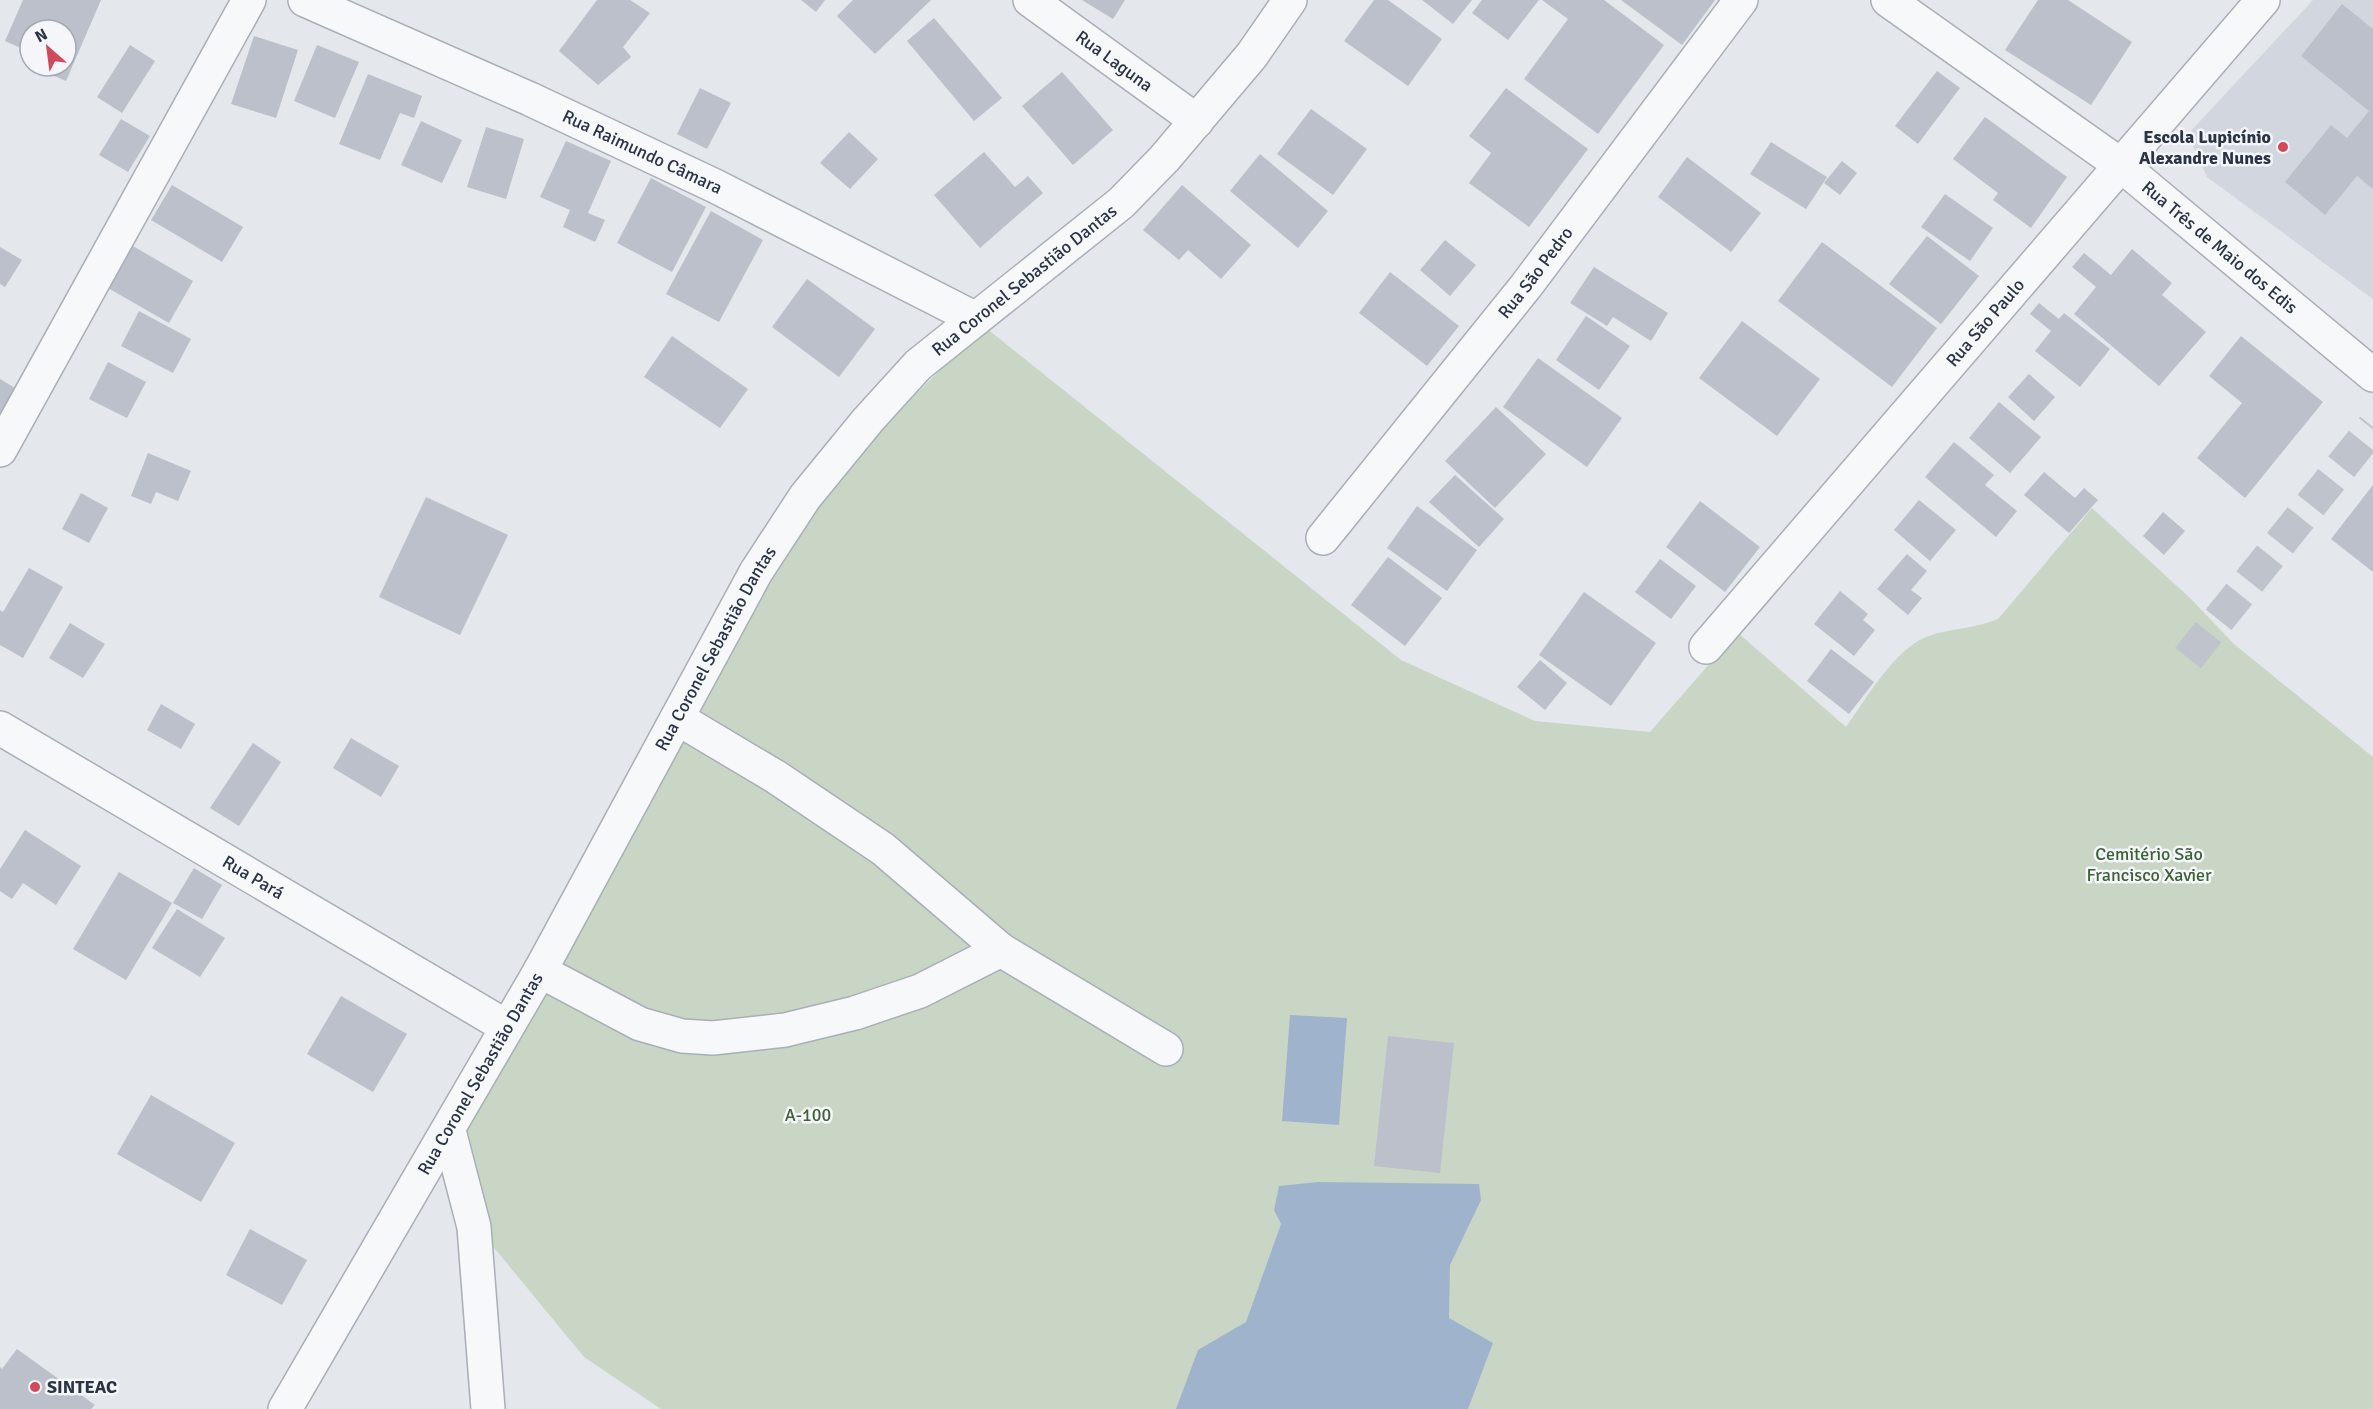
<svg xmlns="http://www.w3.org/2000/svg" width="2373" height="1409" font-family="Signika,sans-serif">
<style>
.built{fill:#d2d6de}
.green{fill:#c9d6c5}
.water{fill:#9fb4cc}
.building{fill:#bbc0ca}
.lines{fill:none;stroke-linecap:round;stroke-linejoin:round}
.minor-tunnel{stroke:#bfc3cb;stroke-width:33;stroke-dasharray:33 16;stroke-linecap:butt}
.minor-casing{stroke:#a9aeb7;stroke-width:36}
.minor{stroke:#f7f8fa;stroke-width:33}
.poi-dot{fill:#d1495b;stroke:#f4f6f9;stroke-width:2}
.labels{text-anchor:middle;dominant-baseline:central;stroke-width:5;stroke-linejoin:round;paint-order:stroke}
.street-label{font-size:18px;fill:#2b3445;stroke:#f4f6f9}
.poi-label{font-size:18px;font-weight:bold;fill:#2b3445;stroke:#f4f6f9;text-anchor:end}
.park-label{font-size:18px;fill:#3f6138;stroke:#f4f6f9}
</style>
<rect width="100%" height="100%" fill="#e4e7ec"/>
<path class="built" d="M 2313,0 L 2373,0 L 2373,299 L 2207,177 L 2188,134 Z"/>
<path class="green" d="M 986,328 L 1401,660 L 1535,721 L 1650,732 L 1737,632 L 1846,727 C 1866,699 1894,650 1926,637 C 1949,628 1975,629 1998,619 L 2092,508 L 2191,599 L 2234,644 L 2373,757 L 2373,1409 L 661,1409 L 584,1357 L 491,1244 L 462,1132 L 755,608 C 770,582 785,556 802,530 C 853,455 918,388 986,328 Z"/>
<g class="water">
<path d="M 1290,1015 L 1347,1018 L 1339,1125 L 1282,1121 Z"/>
<path d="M 1318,1182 L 1479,1184 L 1481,1200 L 1450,1265 L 1449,1318 L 1493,1343 L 1468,1409 L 1176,1409 L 1198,1350 L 1246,1322 L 1281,1224 L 1274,1210 L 1279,1186 Z"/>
</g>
<g class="building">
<path d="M 23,0 L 101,0 L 66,81 L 36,68 L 66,66 L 66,30 L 30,30 L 30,52 L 5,41 Z"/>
<path d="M 597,0 L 630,0 L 650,13 L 623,47 L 631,57 L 598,85 L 559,51 Z"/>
<path d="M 801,0 L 825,0 L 816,12 Z"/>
<path d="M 853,0 L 931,0 L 875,54 L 837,16 Z"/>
<path d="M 1082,0 L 1125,0 L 1113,19 Z"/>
<path d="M 1374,0 L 1388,0 L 1442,39 L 1408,86 L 1344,41 Z"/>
<path d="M 1422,0 L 1472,0 L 1453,24 Z"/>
<path d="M 1482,0 L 1539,0 L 1508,40 L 1472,13 Z"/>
<path d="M 1542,0 L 1604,0 L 1664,45 L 1598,134 L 1524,79 L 1568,19 Z"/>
<path d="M 1621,0 L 1715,0 L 1682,45 Z"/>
<path d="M 2038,0 L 2068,0 L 2132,42 L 2091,105 L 2005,50 Z"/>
<path d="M 2342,4 L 2373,29 L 2373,189 L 2357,176 L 2325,215 L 2285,182 L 2331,125 L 2347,138 L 2369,111 L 2301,56 Z"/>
<path d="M 934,18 L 1002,98 L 974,121 L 907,41 Z"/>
<path d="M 254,36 L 298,50 L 276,118 L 231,104 Z"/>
<path d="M 130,45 L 155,61 L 122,113 L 97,97 Z"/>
<path d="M 317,45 L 359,62 L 335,118 L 294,101 Z"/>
<path d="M 1937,71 L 1960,88 L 1918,144 L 1895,126 Z"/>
<path d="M 1062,72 L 1113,130 L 1073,165 L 1022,106 Z"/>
<path d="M 368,74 L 422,96 L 414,118 L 400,113 L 380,160 L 339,144 Z"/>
<path d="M 700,88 L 731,103 L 707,149 L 677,134 Z"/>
<path d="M 1506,88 L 1588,149 L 1529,227 L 1469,183 L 1491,153 L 1469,136 Z"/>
<path d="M 1311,109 L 1367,149 L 1333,195 L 1277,154 Z"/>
<path d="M 1985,117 L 2067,177 L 2031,228 L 1993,200 L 1998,193 L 1953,159 Z"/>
<path d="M 121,119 L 150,136 L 128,172 L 99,155 Z"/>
<path d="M 421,121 L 462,140 L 442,183 L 401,165 Z"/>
<path d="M 486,127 L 524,139 L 506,199 L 467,187 Z"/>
<path d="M 849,132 L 878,159 L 850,189 L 820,163 Z"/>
<path d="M 566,141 L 611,161 L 588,213 L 605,220 L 595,242 L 563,227 L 570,210 L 540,197 Z"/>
<path d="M 1771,142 L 1827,177 L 1806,209 L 1750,174 Z"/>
<path d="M 984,152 L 1015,187 L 1028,176 L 1043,193 L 980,248 L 934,195 Z"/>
<path d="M 1260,154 L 1328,211 L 1298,248 L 1230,191 Z"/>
<path d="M 1687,157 L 1761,213 L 1731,252 L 1658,197 Z"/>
<path d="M 1842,161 L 1857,173 L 1840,195 L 1824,183 Z"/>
<path d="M 651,178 L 706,207 L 672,272 L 617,243 Z"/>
<path d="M 172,185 L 243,227 L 222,262 L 151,220 Z"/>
<path d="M 1182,185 L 1251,245 L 1221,279 L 1188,250 L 1179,260 L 1143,230 Z"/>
<path d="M 1945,194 L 1993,228 L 1970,261 L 1921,227 Z"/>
<path d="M 711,211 L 763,240 L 719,322 L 666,294 Z"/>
<path d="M 1927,236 L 1979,276 L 1941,324 L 1889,284 Z"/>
<path d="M 1445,240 L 1476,265 L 1450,296 L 1420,270 Z"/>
<path d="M 1822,242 L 1937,328 L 1892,387 L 1778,301 Z"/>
<path d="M 133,246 L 193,281 L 169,323 L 108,288 Z"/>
<path d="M 0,247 L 22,260 L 5,287 L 0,284 Z"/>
<path d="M 2132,249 L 2172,283 L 2162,295 L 2206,332 L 2159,386 L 2074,314 L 2096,287 L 2072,267 L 2084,253 L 2111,275 Z"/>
<path d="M 1594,267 L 1668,313 L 1651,341 L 1613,317 L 1607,326 L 1570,303 Z"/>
<path d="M 1390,272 L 1459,326 L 1427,366 L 1359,313 Z"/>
<path d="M 807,279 L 875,329 L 839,377 L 772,327 Z"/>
<path d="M 2039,303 L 2059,319 L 2064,313 L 2110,349 L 2080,387 L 2035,351 L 2051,331 L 2030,314 Z"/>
<path d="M 139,311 L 191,339 L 173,373 L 121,346 Z"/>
<path d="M 1586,316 L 1630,346 L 1599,390 L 1556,360 Z"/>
<path d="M 1742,321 L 1820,379 L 1777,436 L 1699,378 Z"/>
<path d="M 672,336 L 748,389 L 720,428 L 644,377 Z"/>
<path d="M 2241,336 L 2323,402 L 2245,498 L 2197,458 L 2242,403 L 2209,376 Z"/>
<path d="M 1538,358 L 1622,418 L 1587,467 L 1503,407 Z"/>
<path d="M 108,362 L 146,382 L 127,418 L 89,399 Z"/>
<path d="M 2029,374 L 2055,397 L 2034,421 L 2008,397 Z"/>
<path d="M 0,379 L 20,391 L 0,425 Z"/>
<path d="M 1999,402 L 2041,437 L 2010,473 L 1969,438 Z"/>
<path d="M 1496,407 L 1546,454 L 1495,508 L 1445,461 Z"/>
<path d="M 1954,442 L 1994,475 L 1985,485 L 2017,511 L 1996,537 L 1925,477 Z"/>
<path d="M 148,453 L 191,471 L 178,501 L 156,492 L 151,504 L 131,496 Z"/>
<path d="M 2044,472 L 2075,498 L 2084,488 L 2098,500 L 2069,533 L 2024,495 Z"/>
<path d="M 1455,475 L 1504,519 L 1479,547 L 1429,502 Z"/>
<path d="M 2373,485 L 2373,572 L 2331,539 Z"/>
<path d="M 81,493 L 108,508 L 89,543 L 62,529 Z"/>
<path d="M 426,497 L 508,535 L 460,635 L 379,597 Z"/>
<path d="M 1919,500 L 1956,530 L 1930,561 L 1894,530 Z"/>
<path d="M 1700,501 L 1760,547 L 1725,592 L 1666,547 Z"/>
<path d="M 1417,506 L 1477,550 L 1447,591 L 1387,548 Z"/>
<path d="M 2163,512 L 2185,531 L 2164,555 L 2143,536 Z"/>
<path d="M 1907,554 L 1927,571 L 1911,590 L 1922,598 L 1908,615 L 1877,589 Z"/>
<path d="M 1388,557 L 1442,598 L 1405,646 L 1351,605 Z"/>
<path d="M 1660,559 L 1696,586 L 1671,619 L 1635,592 Z"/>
<path d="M 29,568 L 63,587 L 23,658 L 0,645 L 0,610 L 3,612 Z"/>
<path d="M 1840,591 L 1868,614 L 1863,620 L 1875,630 L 1854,656 L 1814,624 Z"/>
<path d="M 1584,592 L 1656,643 L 1611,706 L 1539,655 Z"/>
<path d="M 70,623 L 105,644 L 83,678 L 49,658 Z"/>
<path d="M 1831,649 L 1874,682 L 1849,714 L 1807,681 Z"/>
<path d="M 1540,660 L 1567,683 L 1545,710 L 1517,687 Z"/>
<path d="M 161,704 L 195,724 L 181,749 L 147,730 Z"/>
<path d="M 351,738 L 399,766 L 381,797 L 333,768 Z"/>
<path d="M 253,743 L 281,762 L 239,826 L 210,808 Z"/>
<path d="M 25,830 L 81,866 L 56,905 L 23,883 L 12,899 L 0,891 L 0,869 Z"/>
<path d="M 194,868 L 222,885 L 202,919 L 173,903 Z"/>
<path d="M 119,872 L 172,903 L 126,980 L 73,949 Z"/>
<path d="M 177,909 L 225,938 L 200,977 L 152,948 Z"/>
<path d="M 341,996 L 407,1034 L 373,1092 L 307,1054 Z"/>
<path d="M 1388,1036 L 1454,1043 L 1440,1173 L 1374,1166 Z"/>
<path d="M 151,1095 L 235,1143 L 201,1202 L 117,1154 Z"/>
<path d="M 250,1229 L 307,1260 L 282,1305 L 226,1275 Z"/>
<path d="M 17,1349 L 95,1405 L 91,1409 L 0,1409 L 0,1367 L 2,1369 Z"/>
</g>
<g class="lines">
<path class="minor-tunnel" d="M 2188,658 L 2373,427"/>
<g class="minor-casing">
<g id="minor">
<path id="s1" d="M 305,0 L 530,99 L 715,186 L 974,318"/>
<path id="s2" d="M 1030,0 L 1197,121"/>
<path id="s3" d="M 1888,0 L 2122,166 L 2373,375"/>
<path d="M 0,450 L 249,0"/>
<path id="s4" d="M 1323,538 L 1526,286 L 1741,0"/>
<path id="s5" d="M 1706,647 L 2263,0"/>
<path d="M 677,718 L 776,777 L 883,849 L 1001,950 L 1166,1049"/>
<path id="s6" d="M 0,728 L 507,1027"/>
<path d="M 540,971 L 640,1024 L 682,1036 L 713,1038 L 785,1030 L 855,1013 L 920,991 L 1001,950"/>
<path d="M 449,1131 L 474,1227 L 488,1409"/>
<path id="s7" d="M 285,1409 L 540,971 L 756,572 L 805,497 L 868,420 L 918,365 L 1121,203 L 1164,159 L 1252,55 L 1290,0"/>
</g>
</g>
<use href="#minor" class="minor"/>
</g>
<g class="poi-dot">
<circle cx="2283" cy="147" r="6"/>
<circle cx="35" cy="1387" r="6"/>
</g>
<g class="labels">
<g class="street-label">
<text stroke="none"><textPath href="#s2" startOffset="104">Rua Laguna</textPath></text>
<text stroke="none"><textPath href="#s1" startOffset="370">Rua Raimundo Câmara</textPath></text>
<text stroke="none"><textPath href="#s3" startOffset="414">Rua Três de Maio dos Edis</textPath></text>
<text stroke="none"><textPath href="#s4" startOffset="340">Rua São Pedro</textPath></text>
<text stroke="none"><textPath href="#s7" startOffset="1360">Rua Coronel Sebastião Dantas</textPath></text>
<text stroke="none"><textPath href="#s5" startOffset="428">Rua São Paulo</textPath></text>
<text stroke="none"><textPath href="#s7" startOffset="874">Rua Coronel Sebastião Dantas</textPath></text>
<text stroke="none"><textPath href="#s6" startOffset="294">Rua Pará</textPath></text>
<text stroke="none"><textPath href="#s7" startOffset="388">Rua Coronel Sebastião Dantas</textPath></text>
</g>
<g class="poi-label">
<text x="2271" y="137">Escola Lupicínio<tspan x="2271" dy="21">Alexandre Nunes</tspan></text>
<text x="47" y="1387" text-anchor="start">SINTEAC</text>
</g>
<g class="park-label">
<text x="2149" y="854">Cemitério São<tspan x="2149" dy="21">Francisco Xavier</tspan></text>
<text x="808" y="1115">A-100</text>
</g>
</g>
<g transform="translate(48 48) rotate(332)"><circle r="28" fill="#f4f6f9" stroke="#a4a8b1" stroke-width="1.5"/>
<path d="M0-4.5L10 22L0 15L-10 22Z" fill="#d1495b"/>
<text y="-9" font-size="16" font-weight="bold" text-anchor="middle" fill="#2b3445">N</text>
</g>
</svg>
